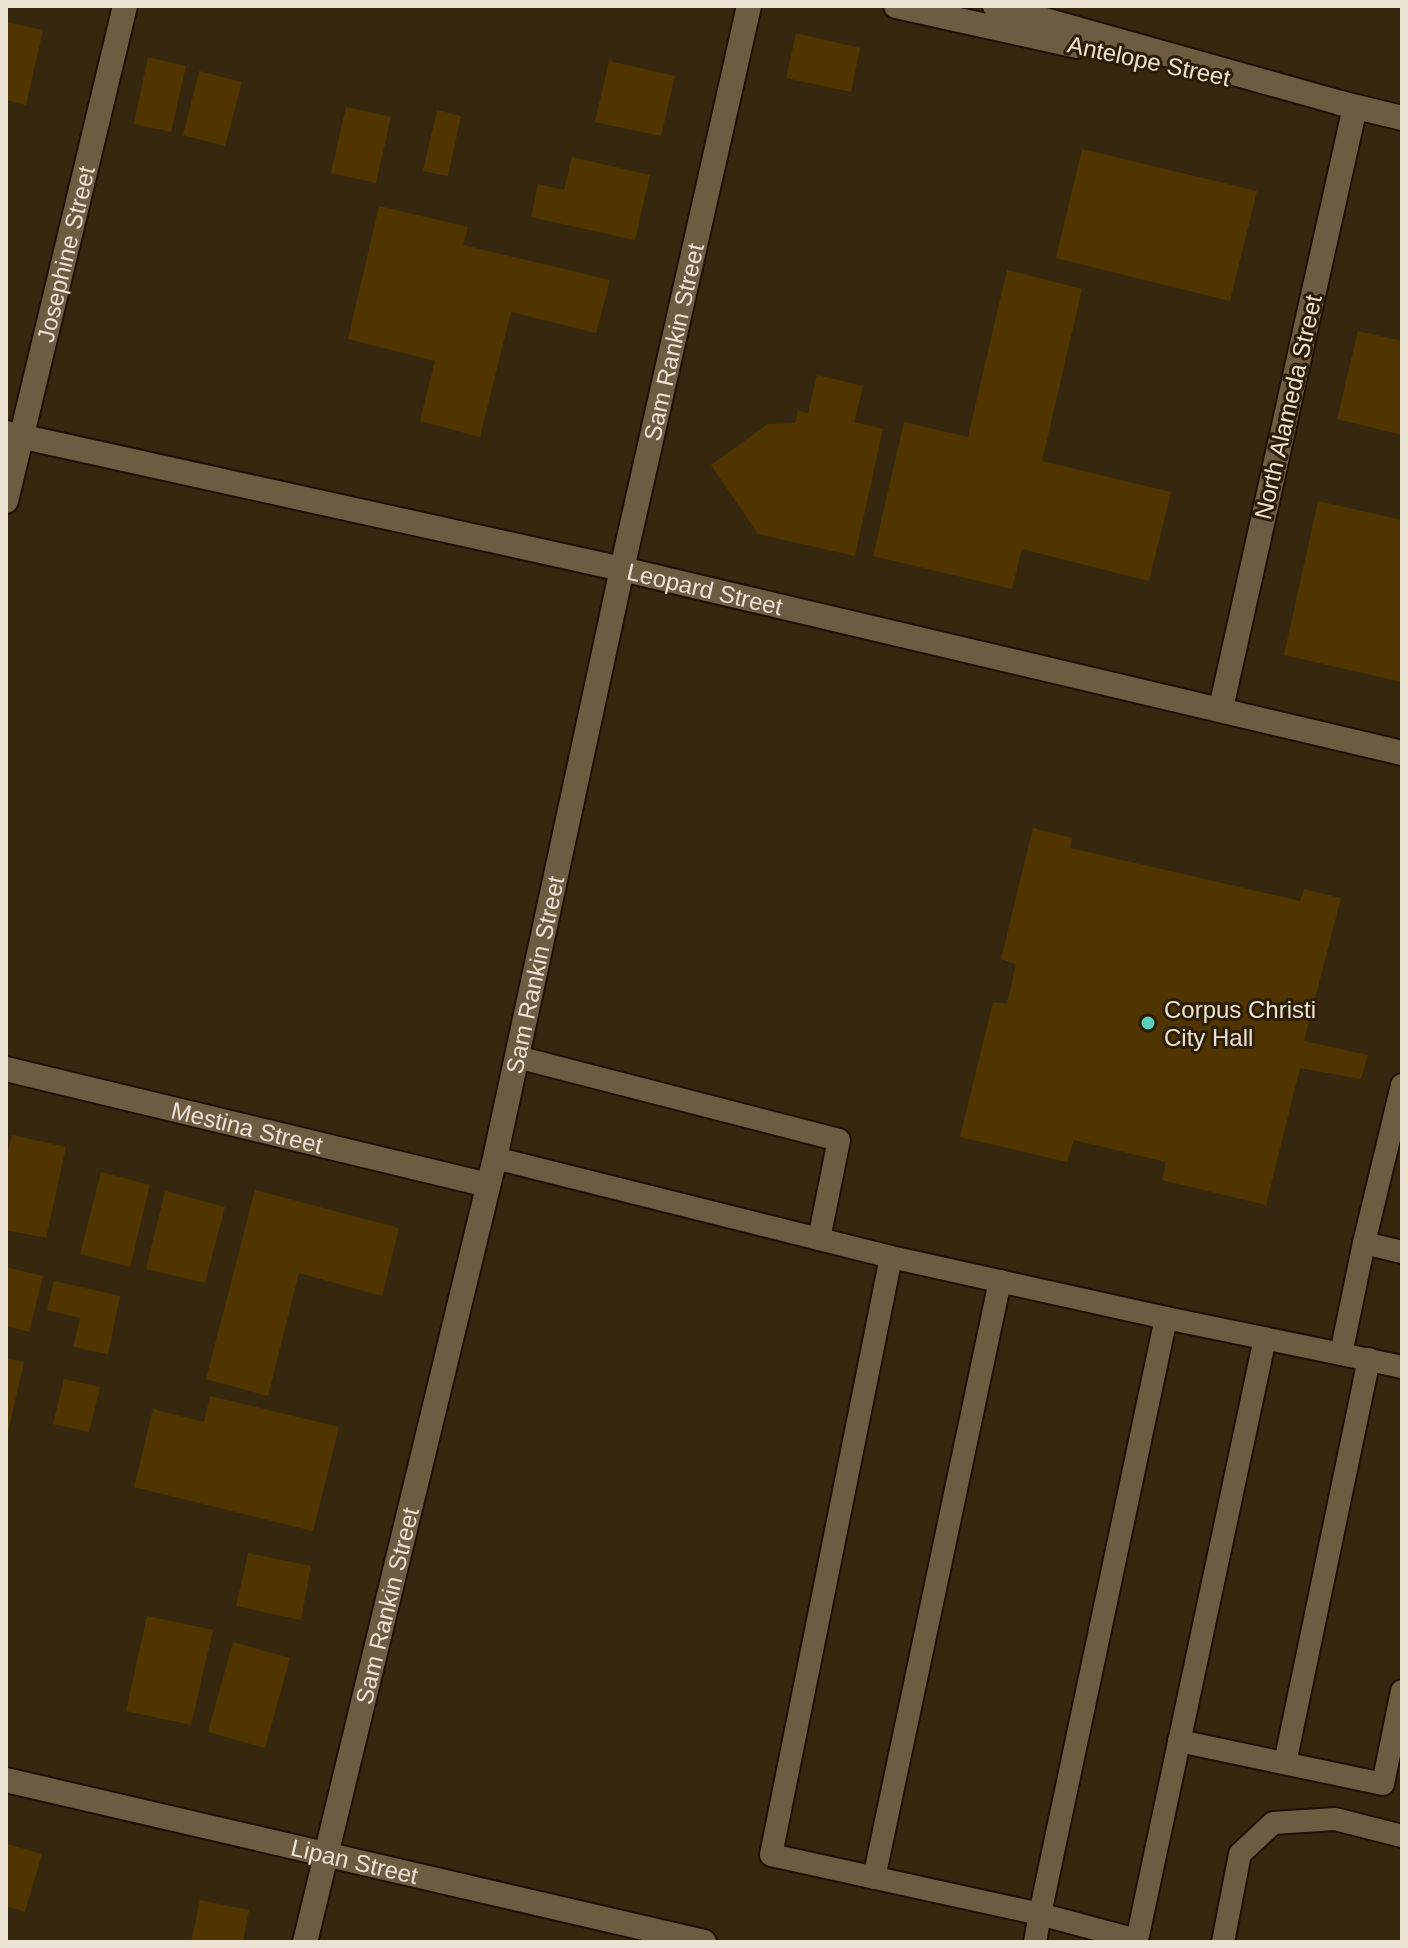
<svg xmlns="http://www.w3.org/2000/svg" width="1408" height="1948" font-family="Arial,sans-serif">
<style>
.building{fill:#503500}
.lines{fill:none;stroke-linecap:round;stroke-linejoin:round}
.lane-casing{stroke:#1e1000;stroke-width:26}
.street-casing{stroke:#1e1000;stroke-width:28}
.secondary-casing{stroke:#1e1000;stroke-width:28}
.lane{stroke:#6c5c42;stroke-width:22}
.street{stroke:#6c5c42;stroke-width:24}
.secondary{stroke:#6c5c42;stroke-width:24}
.poi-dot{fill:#5bcebc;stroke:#2c1e05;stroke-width:3}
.labels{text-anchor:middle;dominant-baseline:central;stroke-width:6;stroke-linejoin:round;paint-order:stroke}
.street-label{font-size:24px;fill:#ece3d4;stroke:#2c1e05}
.poi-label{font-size:24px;fill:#ece3d4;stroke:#2c1e05;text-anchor:start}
</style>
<rect width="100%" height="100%" fill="#36280f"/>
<g class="building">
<path d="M 6,22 L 43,30 L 26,105 L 6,100 Z"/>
<path d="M 796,33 L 860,48 L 851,92 L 786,78 Z"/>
<path d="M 148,57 L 186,66 L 171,132 L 134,124 Z"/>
<path d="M 609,61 L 675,76 L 661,136 L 595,122 Z"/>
<path d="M 199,71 L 242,82 L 225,146 L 183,135 Z"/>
<path d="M 346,107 L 391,117 L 376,183 L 331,173 Z"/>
<path d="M 437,110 L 461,116 L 448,176 L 423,171 Z"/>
<path d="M 1082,149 L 1257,191 L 1230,301 L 1056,258 Z"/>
<path d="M 572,157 L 650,175 L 635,240 L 531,217 L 538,184 L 564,190 Z"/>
<path d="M 379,206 L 468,227 L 463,245 L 610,280 L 596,333 L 511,312 L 480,437 L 420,421 L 435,361 L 348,339 Z"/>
<path d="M 1007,270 L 1082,289 L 1042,461 L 1171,492 L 1149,581 L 1022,549 L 1012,589 L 873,556 L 904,422 L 968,437 Z"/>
<path d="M 1358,331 L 1402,341 L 1402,435 L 1337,419 Z"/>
<path d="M 817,375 L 863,386 L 854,422 L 883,429 L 855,556 L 758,534 L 711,465 L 768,424 L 795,423 L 798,411 L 808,413 Z"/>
<path d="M 1318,501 L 1402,520 L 1402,682 L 1284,655 Z"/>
<path d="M 1033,828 L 1072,838 L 1070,848 L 1300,901 L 1304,889 L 1341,898 L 1304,1041 L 1368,1055 L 1361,1079 L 1300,1068 L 1266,1205 L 1162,1180 L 1166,1162 L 1074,1140 L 1067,1162 L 960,1137 L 993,1002 L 1007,1004 L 1016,964 L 1001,959 Z"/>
<path d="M 12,1135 L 66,1147 L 46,1238 L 6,1230 L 6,1160 Z"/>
<path d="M 101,1172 L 150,1185 L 130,1267 L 80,1254 Z"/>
<path d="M 255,1190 L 399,1228 L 382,1296 L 299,1273 L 268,1396 L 206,1379 Z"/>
<path d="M 165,1191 L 225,1207 L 205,1283 L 146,1269 Z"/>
<path d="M 6,1267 L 43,1276 L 29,1332 L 6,1326 Z"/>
<path d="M 54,1281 L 120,1296 L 108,1354 L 73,1347 L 80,1318 L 47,1310 Z"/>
<path d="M 6,1358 L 24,1362 L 7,1436 L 6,1436 Z"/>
<path d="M 64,1379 L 100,1387 L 89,1432 L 53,1424 Z"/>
<path d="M 210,1396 L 339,1427 L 313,1531 L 134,1487 L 153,1409 L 204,1422 Z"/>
<path d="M 248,1553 L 311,1566 L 301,1620 L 236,1606 Z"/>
<path d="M 147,1616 L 213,1630 L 191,1725 L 126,1711 Z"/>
<path d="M 233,1642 L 290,1658 L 265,1748 L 208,1732 Z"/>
<path d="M 7,1844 L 42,1854 L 25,1912 L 6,1906 Z"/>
<path d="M 200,1900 L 249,1910 L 243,1942 L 191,1942 Z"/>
</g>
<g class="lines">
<g class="lane-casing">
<g id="lane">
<path d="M 517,1057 L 839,1140 L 819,1239"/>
<path d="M 1402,1085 L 1364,1243 L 1341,1354 L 1402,1367"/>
<path d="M 495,1158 L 891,1257 L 1166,1318"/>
<path d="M 1364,1243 L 1402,1252"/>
<path d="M 891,1257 L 771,1855 L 1040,1914 L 1035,1942"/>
<path d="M 1265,1338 L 1137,1940 L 1040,1914 L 1166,1318 L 1341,1354"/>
<path d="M 1179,1741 L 1383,1784 L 1402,1691"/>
<path d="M 1285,1763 L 1369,1359"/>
<path d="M 874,1878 L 1000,1281"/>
<path d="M 1223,1942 L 1240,1854 L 1273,1823 L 1335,1819 L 1402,1836"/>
</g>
</g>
<g class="street-casing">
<g id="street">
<path id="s1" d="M 6,501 L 125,6"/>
<path id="s2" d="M 6,1069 L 488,1185"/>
<path id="s3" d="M 6,1780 L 704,1942"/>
<path id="s4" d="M 305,1942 L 495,1158 L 622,569 L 749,6"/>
</g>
</g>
<g class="secondary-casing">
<g id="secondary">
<path d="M 896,6 L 1077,46"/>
<path d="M 995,6 L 1355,107 L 1221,708"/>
<path d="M 1340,103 L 1402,118"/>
<path id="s5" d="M 6,433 L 622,569 L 1402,753"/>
</g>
</g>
<use href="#lane" class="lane"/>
<use href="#street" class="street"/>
<use href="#secondary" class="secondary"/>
</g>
<circle class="poi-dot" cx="1148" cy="1023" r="8"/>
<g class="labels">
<g class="street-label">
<text transform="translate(1149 61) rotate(12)">Antelope Street</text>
<text stroke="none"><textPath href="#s1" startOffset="254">Josephine Street</textPath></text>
<text stroke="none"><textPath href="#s4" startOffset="1642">Sam Rankin Street</textPath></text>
<text transform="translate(1288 407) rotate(-77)">North Alameda Street</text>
<text stroke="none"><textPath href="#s5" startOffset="716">Leopard Street</textPath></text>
<text stroke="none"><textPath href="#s4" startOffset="994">Sam Rankin Street</textPath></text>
<text stroke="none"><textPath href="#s2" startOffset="248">Mestina Street</textPath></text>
<text stroke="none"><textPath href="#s4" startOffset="346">Sam Rankin Street</textPath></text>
<text stroke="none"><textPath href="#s3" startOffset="358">Lipan Street</textPath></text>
</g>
<g class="poi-label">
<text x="1164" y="1009">Corpus Christi<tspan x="1164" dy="28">City Hall</tspan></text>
</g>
</g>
<rect width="1408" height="1948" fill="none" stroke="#ece3d4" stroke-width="16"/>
</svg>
